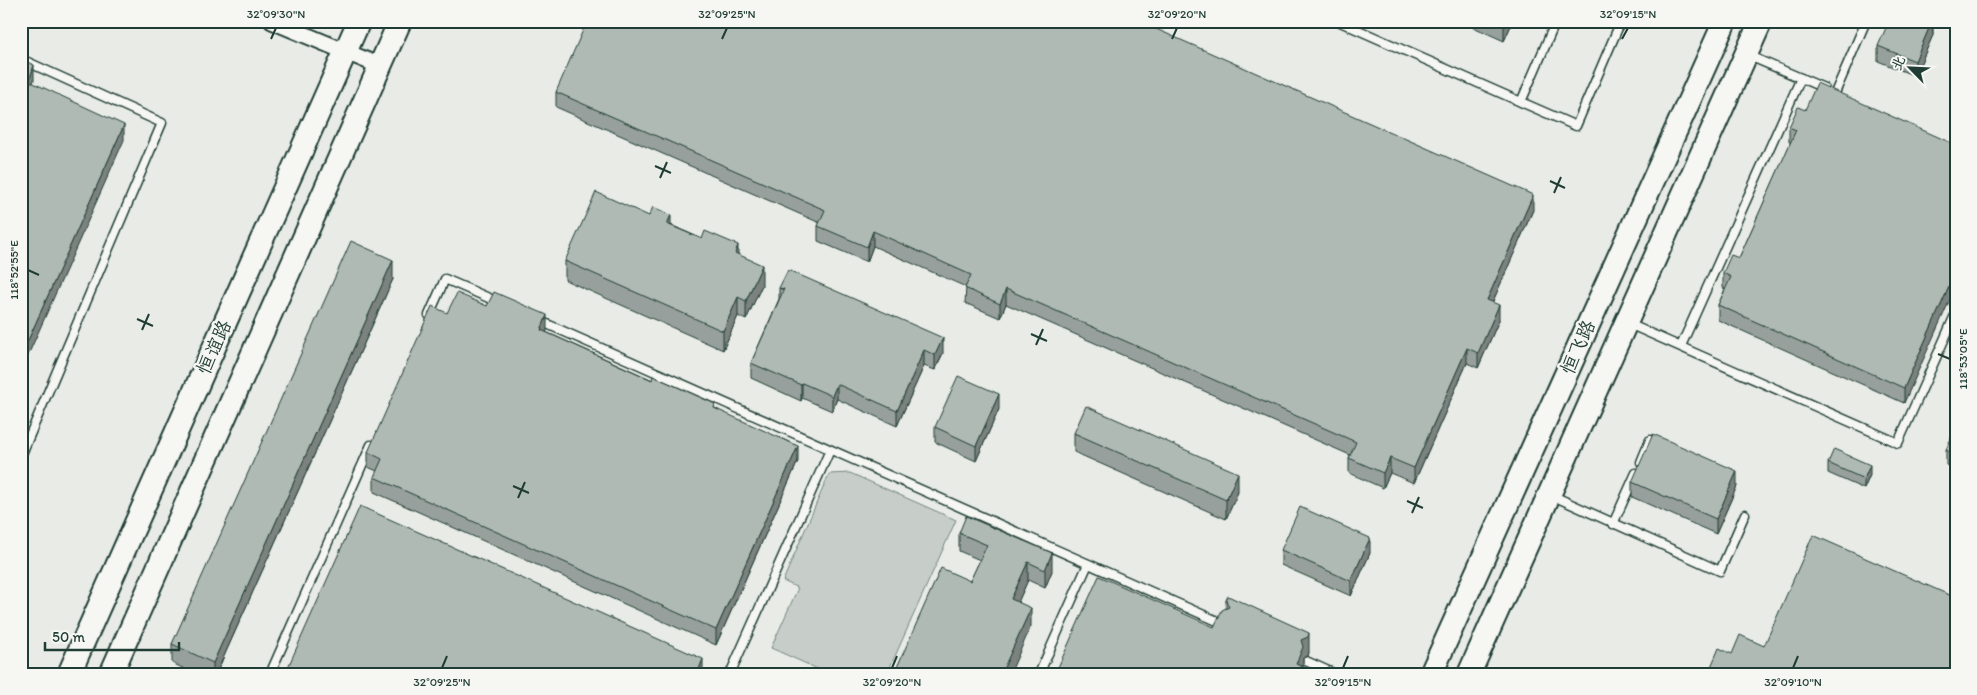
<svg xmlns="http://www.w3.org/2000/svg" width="1977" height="695" font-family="Itim,'LXGW WenKai TC',sans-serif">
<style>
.green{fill:#c7cec9;stroke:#73867e}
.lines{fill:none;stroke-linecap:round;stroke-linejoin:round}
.lane-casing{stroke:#1f3d34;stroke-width:11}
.street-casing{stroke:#1f3d34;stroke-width:19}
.secondary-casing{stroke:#1f3d34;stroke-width:26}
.lane{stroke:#f6f6f2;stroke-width:8}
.street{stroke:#f6f6f2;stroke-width:15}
.secondary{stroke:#f6f6f2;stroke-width:22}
.wall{fill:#97a09c;stroke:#1f3d34}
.shaded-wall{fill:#7b827f;stroke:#1f3d34}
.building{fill:#b0bab5;stroke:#1f3d34}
.ticks{fill:none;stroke:#1f3d34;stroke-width:2}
.labels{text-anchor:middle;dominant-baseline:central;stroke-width:5;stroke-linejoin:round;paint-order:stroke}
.street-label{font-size:19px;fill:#1f3d34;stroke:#f6f6f2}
.neatline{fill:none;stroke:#1f3d34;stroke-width:2}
.ticks-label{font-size:12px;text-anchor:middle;fill:#1f3d34}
</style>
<rect width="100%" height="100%" fill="#e9ebe7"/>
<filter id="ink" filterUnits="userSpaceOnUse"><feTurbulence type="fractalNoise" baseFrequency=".02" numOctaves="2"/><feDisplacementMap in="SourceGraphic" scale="10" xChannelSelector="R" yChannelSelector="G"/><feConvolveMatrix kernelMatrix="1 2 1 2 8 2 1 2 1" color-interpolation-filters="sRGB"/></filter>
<g filter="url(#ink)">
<path class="green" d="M 850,473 L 956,520 L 887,674 L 829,674 L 771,648 L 798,588 L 783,581 L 829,474 Z"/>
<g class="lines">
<g class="lane-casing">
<g id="lane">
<path d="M 1338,21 L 1521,102 L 1556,21"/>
<path d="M 1747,55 L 1824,88"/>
<path d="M 21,59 L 162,123 L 21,456"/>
<path d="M 1835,93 L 1866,21"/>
<path d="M 1521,102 L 1576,126 L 1621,21"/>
<path d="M 429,315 L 445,279 L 498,302"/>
<path d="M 538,320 L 1224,624"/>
<path d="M 1629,324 L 1898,443 L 1956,313"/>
<path d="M 1681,346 L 1801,78"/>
<path d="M 1641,462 L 1650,440"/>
<path d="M 1551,495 L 1720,571 L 1745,514"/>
<path d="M 1613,524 L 1636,473"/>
<path d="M 1306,661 L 1335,674"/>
<path d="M 270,674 L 371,445"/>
<path d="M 730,674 L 830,450"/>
<path d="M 1039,674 L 1088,564"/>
</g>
</g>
<g class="street-casing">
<path id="street" d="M 272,21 L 380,66"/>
</g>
<g class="secondary-casing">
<g id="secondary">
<path d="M 69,674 L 359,21"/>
<path d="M 111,674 L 400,21"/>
<path d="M 1431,674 L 1725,21"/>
<path d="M 1469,674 L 1761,21"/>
</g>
</g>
<use href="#lane" class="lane"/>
<use href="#street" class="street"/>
<use href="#secondary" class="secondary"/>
</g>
<g class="wall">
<path d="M 1460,21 L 1513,21 L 1504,41 Z"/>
<path d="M 1933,21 L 1933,35 L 1915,76 L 1878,61 L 1878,46 Z"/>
<path d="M 556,92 L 1533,210 L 1492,303 L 1499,320 L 1478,368 L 1467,363 L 1414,483 L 1390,473 L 1383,488 L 1349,473 L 1349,458 L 1350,455 L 1006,304 L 1000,318 L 965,303 L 966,287 L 873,246 L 867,262 L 818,241 L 818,226 L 820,223 L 556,107 Z"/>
<path d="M 1805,110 L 1956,145 L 1904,403 L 1718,320 L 1718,305 L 1725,289 L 1723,288 L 1723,273 L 1739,258 L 1791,142 L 1789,142 L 1789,127 Z"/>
<path d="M 671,225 L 738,255 L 762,285 L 746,320 L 738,316 L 723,350 L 565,280 L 565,261 Z"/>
<path d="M 393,279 L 216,674 L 195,674 L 172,663 L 172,644 Z"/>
<path d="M 779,288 L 943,353 L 935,370 L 924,366 L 897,426 L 837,399 L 832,411 L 802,398 L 801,401 L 751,378 L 751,363 L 779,299 Z"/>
<path d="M 487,306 L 547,330 L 546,332 L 715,408 L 798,461 L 716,645 L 374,492 L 374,477 L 377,471 L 368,467 L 368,452 L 447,313 Z"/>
<path d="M 999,409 L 976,461 L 935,442 L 935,427 Z"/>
<path d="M 1956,427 L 1956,470 L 1946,465 L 1946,450 Z"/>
<path d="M 1074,433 L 1238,492 L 1226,519 L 1074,452 Z"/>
<path d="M 1828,463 L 1870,475 L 1864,489 L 1828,473 Z"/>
<path d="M 1632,482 L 1737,486 L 1716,534 L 1632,497 Z"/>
<path d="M 959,533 L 1052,571 L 1045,588 L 1028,580 L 1018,602 L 1031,626 L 970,581 L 980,560 L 959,551 Z"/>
<path d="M 1281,550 L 1370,553 L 1351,596 L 1281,565 Z"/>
<path d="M 1226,600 L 1309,652 L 1308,656 L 1303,658 L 1303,667 L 1214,627 L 1226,608 Z"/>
</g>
<g class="shaded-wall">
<path d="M 1506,21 L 1513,21 L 1504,41 L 1504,26 Z"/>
<path d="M 1932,21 L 1933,35 L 1915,76 L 1915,61 Z"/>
<path d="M 34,65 L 34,80 L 29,96 L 29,81 Z"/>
<path d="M 124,125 L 124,140 L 21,371 L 21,356 Z"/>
<path d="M 1533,195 L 1533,210 L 1487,315 L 1487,300 Z"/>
<path d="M 671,215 L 671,234 L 667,224 Z"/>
<path d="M 873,231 L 873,246 L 867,262 L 867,247 Z"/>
<path d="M 738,245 L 738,264 L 735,253 Z"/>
<path d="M 393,260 L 393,279 L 216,674 L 213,674 L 213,663 Z"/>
<path d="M 762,265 L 762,285 L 746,320 L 746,301 Z"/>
<path d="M 1956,271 L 1956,286 L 1904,403 L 1904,388 Z"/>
<path d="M 1006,289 L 1006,304 L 1000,318 L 1000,304 Z"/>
<path d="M 738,297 L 738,316 L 723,350 L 723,331 Z"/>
<path d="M 1499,305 L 1499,320 L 1478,368 L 1478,353 Z"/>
<path d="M 547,315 L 547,330 L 541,345 L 541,330 Z"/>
<path d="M 943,338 L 943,353 L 935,370 L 935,355 Z"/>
<path d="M 1467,348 L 1467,363 L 1414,483 L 1414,468 Z"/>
<path d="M 924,350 L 924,366 L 897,426 L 897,411 Z"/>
<path d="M 802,383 L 802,398 L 801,401 L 801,385 Z"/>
<path d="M 837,384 L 837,399 L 832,411 L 832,396 Z"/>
<path d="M 999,394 L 999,409 L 976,461 L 976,446 Z"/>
<path d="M 798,446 L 798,461 L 716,645 L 716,630 Z"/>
<path d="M 1390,458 L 1390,473 L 1383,488 L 1383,473 Z"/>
<path d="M 1870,465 L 1870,475 L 1864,489 L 1864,479 Z"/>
<path d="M 1737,471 L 1737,486 L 1716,534 L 1716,519 Z"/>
<path d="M 1238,473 L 1238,492 L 1226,519 L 1226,500 Z"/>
<path d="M 1370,538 L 1370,553 L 1351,596 L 1351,581 Z"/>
<path d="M 1052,553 L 1052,571 L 1045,588 L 1045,570 Z"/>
<path d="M 1028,562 L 1028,580 L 1011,618 L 1011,599 Z"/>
<path d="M 1031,608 L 1031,626 L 1010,674 L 1001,674 Z"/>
<path d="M 1309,633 L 1309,652 L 1308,656 L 1303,658 L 1303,666 L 1300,674 L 1296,664 L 1301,640 Z"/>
<path d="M 703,659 L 703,674 L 697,674 Z"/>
</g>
<g class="building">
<path d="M 587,21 L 1138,21 L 1533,195 L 1487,300 L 1499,305 L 1478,353 L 1467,348 L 1414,468 L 1390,458 L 1383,473 L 1349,458 L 1356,442 L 1006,289 L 1000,304 L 965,288 L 971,275 L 873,231 L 867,247 L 818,226 L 825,210 L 556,92 Z"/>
<path d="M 1494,21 L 1506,21 L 1504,26 Z"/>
<path d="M 1889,21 L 1932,21 L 1915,61 L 1878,46 Z"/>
<path d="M 21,59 L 34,65 L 29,81 L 124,125 L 21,356 Z"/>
<path d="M 1817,83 L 1956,145 L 1956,271 L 1904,388 L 1718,305 L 1731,277 L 1723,273 L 1731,255 L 1739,258 L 1796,130 L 1789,127 L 1798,107 L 1805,110 Z"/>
<path d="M 596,192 L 649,216 L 653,207 L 671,215 L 667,224 L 702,239 L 705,231 L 738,245 L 735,253 L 762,265 L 746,301 L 738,297 L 723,331 L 565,261 Z"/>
<path d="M 351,241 L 393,260 L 213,663 L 172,644 Z"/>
<path d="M 788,270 L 943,338 L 935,355 L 924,350 L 897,411 L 837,384 L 832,396 L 802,383 L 801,385 L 751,363 L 784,289 L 779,288 Z"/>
<path d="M 494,292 L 547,315 L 541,330 L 652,380 L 653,376 L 715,404 L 714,408 L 798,446 L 716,630 L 374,477 L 382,459 L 368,452 L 432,306 L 447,313 L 457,293 L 487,306 Z"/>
<path d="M 958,376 L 999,394 L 976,446 L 935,427 Z"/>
<path d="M 1086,406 L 1238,473 L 1226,500 L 1074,433 Z"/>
<path d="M 1956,427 L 1956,455 L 1946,450 Z"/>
<path d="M 1653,434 L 1737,471 L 1716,519 L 1632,482 Z"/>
<path d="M 1834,449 L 1870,465 L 1864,479 L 1828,463 Z"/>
<path d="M 360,506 L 703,659 L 697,674 L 285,674 Z"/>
<path d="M 1300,507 L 1370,538 L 1351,581 L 1281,550 Z"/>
<path d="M 966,516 L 1052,553 L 1045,570 L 1028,562 L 1011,599 L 1031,608 L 1001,674 L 894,674 L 941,568 L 970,581 L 987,545 L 959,533 Z"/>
<path d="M 1813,535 L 1956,598 L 1956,674 L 1708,674 L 1719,648 L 1732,654 L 1740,635 L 1764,646 Z"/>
<path d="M 1099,576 L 1214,627 L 1222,610 L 1229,607 L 1226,600 L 1228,596 L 1309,633 L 1308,637 L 1301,640 L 1303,647 L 1296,664 L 1319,674 L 1055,674 Z"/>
</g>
</g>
<path class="ticks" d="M 271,39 L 276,28M 722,39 L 727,28M 1172,39 L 1177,28M 1622,39 L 1628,28M 655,166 L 671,173M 660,178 L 667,162M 1550,181 L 1565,188M 1554,193 L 1561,177M 28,270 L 39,275M 137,319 L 153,326M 142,330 L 149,314M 1031,334 L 1047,341M 1036,345 L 1043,329M 1938,354 L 1950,359M 513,486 L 529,493M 518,498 L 525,482M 1407,501 L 1423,508M 1412,513 L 1419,497M 442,668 L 447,656M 892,668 L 897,656M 1343,668 L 1348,656M 1793,668 L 1798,656"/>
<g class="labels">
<g class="street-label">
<text transform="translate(214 347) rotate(-66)">恒谊路</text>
<text transform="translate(1578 347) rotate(-66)">恒飞路</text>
</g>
</g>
<rect width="1977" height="695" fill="none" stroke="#f6f6f2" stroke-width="55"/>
<g transform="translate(1910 68) rotate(294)" stroke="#f6f6f2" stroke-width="4" paint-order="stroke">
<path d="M0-4L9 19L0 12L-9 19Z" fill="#1f3d34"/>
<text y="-8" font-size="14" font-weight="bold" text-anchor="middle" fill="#1f3d34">北</text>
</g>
<path d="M45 642v8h134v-8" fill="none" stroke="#1f3d34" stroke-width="2.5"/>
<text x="52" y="642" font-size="15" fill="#1f3d34" stroke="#f6f6f2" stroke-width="4" paint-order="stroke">50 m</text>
<rect x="28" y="28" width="1922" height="640" class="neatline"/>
<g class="ticks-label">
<text x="276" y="18">32°09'30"N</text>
<text x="727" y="18">32°09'25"N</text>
<text x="1177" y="18">32°09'20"N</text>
<text x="1628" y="18">32°09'15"N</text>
<text transform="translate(14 270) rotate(-90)" y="4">118°52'55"E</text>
<text transform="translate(1963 359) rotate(-90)" y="4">118°53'05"E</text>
<text x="442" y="686">32°09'25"N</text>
<text x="892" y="686">32°09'20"N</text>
<text x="1343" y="686">32°09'15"N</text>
<text x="1793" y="686">32°09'10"N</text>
</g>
</svg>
